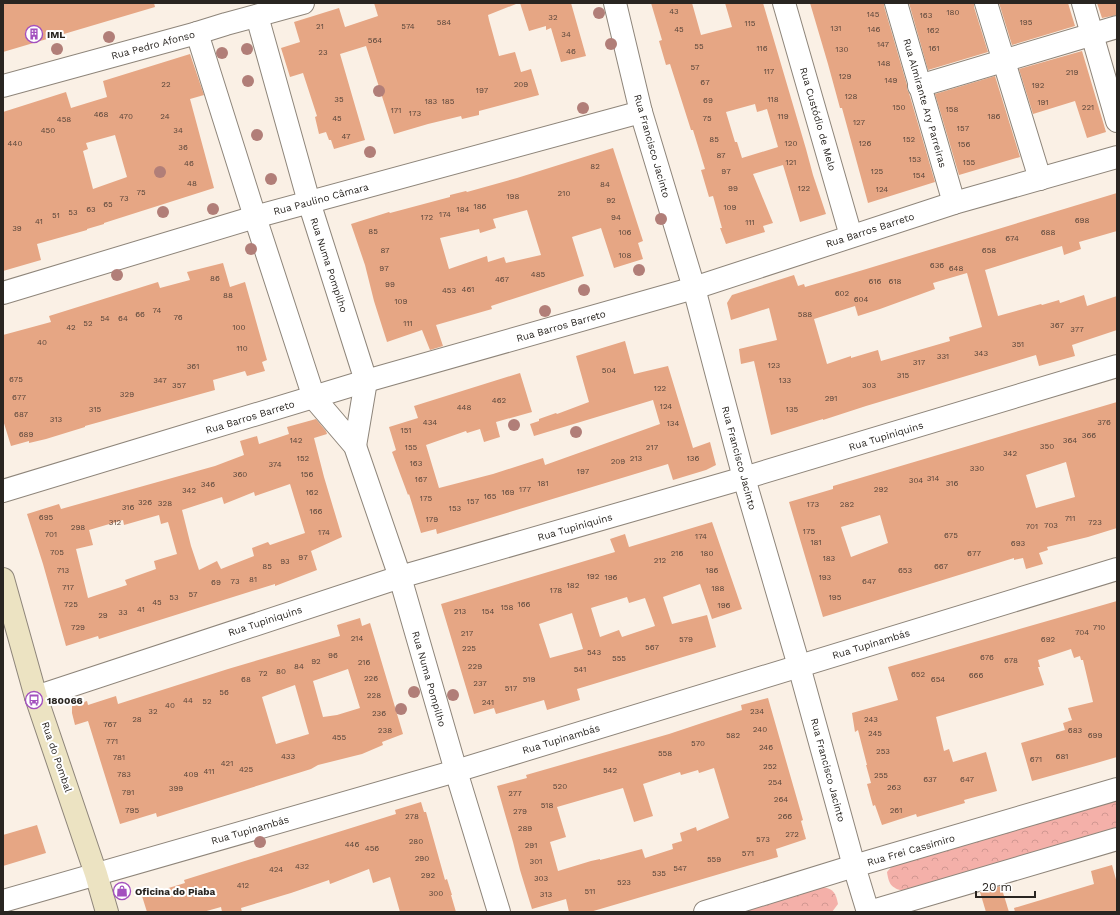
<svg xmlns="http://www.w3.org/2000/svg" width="1120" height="915" font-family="'Work Sans',sans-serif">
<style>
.park{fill:url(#park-crowns)}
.building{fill:#e6a684;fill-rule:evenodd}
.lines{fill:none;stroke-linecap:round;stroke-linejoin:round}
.street-casing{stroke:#8e857a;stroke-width:24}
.secondary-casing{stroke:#8e857a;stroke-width:24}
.street{stroke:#fff;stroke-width:22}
.secondary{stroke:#ece3c2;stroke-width:22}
.tree{fill:#b17e78}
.labels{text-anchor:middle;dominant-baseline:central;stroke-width:4;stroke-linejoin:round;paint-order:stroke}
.number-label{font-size:8px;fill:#58453a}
.poi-label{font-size:10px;font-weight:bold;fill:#292521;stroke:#fff;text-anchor:start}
.street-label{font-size:10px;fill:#292521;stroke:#fff}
</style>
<defs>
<pattern id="park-crowns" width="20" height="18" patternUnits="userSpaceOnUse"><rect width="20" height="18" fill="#f4b0a9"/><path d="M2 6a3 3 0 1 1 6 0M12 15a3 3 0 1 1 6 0" fill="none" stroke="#d19791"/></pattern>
</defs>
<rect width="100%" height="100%" fill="#faf0e5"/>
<g class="park">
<path d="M 1117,798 L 1117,829 L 906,892 C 892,888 889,886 887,872 L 893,865 Z"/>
<path d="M 823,887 C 834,889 836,894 838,904 L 832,912 L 737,912 Z"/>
</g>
<g class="building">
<path d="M 3,3 L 154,3 L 155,7 L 3,52 Z"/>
<path d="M 374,3 L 516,3 L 516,4 L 488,15 L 489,20 L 499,56 L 515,52 L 521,72 L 531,69 L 539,95 L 479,111 L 479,115 L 462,119 L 461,116 L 428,124 L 394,134 L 366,46 L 340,54 L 365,140 L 334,149 L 331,140 L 329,140 L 326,132 L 319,134 L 315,117 L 317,116 L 303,73 L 290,77 L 281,48 L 300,42 L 294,22 L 339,8 L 345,27 L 378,16 Z"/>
<path d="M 520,3 L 571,3 L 586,56 L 561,62 L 551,28 L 546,30 L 546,26 L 529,31 Z"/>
<path d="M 651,3 L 692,3 L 701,35 L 732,27 L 725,3 L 763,3 L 806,149 L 813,175 L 826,214 L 800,222 L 783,165 L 753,174 L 773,223 L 763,226 L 765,232 L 726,244 L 720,228 L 722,228 L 713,196 L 709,197 L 701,170 L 705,169 L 693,130 L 691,130 L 670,64 L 666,65 L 659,41 L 662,40 ZM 755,104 L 757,112 L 767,109 L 778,147 L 742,158 L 737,142 L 735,142 L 726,112 Z"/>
<path d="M 810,3 L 884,3 L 884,6 L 907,85 L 907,89 L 909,93 L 935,182 L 868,203 L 842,108 L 840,108 L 828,64 Z"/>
<path d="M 909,3 L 974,3 L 974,7 L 988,52 L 928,70 Z"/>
<path d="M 999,3 L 1068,3 L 1075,26 L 1012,45 Z"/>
<path d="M 1097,3 L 1117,3 L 1117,15 L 1102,18 Z"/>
<path d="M 1082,51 L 1106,132 L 1087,138 L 1075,101 L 1033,114 L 1019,69 Z"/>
<path d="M 190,54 L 204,95 L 190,99 L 214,188 L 104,223 L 104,224 L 87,229 L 87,230 L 37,244 L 41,260 L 3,271 L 3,112 L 66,92 L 71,108 L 107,97 L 103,81 ZM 115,135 L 127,177 L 93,189 L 83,151 L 88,149 L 86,143 Z"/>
<path d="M 995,76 L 1020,157 L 959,175 L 935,94 Z"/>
<path d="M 613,148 L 643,241 L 638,243 L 643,259 L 614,268 L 601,228 L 572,237 L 584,276 L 491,306 L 492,309 L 436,325 L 443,346 L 430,350 L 422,330 L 387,342 L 374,301 L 365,265 L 351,224 L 389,212 L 390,213 L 450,197 L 450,195 L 466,191 L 467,192 L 517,178 ZM 527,210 L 541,255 L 506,263 L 504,257 L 488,262 L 487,256 L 449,269 L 440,238 L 479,229 L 480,233 L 496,228 L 493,219 Z"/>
<path d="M 1117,193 L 1117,231 L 1079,242 L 1081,249 L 1064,255 L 1062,246 L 985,270 L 998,316 L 1041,304 L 1042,305 L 1059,300 L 1060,303 L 1084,295 L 1087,306 L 1117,296 L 1117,330 L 1072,345 L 1075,356 L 1039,366 L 1036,355 L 866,406 L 823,420 L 823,419 L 771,435 L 754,361 L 741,364 L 739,349 L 777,340 L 769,308 L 731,320 L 727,303 L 732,295 L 794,275 L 798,286 L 804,284 L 805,287 L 863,270 ZM 967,273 L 982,327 L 949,337 L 950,341 L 881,361 L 878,350 L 851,358 L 851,356 L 827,364 L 814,319 L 855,306 L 858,316 L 880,309 L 935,289 L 933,283 Z"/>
<path d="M 223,263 L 230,287 L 245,282 L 267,360 L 262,362 L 265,371 L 247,376 L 245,371 L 213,380 L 215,390 L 85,426 L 85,427 L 46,439 L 29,443 L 29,441 L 11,446 L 3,420 L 3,335 L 51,322 L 49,316 L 158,282 L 160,288 L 190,280 L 187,272 Z"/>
<path d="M 625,341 L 634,374 L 668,366 L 693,448 L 710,442 L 716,465 L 706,470 L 673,480 L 668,464 L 437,534 L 436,529 L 421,533 L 409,494 L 408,495 L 392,452 L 396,450 L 389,427 L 418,418 L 414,406 L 520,373 L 532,412 L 496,422 L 500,437 L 484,442 L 480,429 L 467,433 L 466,431 L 426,445 L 439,488 L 493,474 L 543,458 L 545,465 L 660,424 L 653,400 L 534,436 L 530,424 L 539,421 L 539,419 L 556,413 L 557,414 L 589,402 L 576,356 Z"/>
<path d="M 1117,402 L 1117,528 L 1088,537 L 1047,547 L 1048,550 L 1039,553 L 1043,564 L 1026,569 L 1023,558 L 1014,560 L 1014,558 L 823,617 L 789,502 L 833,489 L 833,486 ZM 1066,462 L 1075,497 L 1036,508 L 1026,475 ZM 880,515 L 888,543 L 851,557 L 841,527 Z"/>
<path d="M 316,419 L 326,431 L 327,434 L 314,438 L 324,477 L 342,537 L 311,551 L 317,570 L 275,586 L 275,584 L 249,592 L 99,639 L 98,636 L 66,646 L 43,564 L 27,514 L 59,504 L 61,509 L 215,466 L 244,455 L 240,441 L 257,436 L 259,444 L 289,434 L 287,427 ZM 290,484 L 305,533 L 270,545 L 268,542 L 252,548 L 254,556 L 221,569 L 217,561 L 199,570 L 191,546 L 182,510 L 222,497 L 224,504 L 254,492 L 255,496 ZM 159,515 L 161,524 L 168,522 L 177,554 L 154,561 L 156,569 L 125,580 L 127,585 L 88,598 L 76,549 L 93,545 L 89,530 L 123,520 L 124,525 Z"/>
<path d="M 712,522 L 742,609 L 712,619 L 700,584 L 663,597 L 672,624 L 707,615 L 716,647 L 577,689 L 580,700 L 547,710 L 544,700 L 496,714 L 494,708 L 474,714 L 441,604 L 615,552 L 610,539 L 625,534 L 629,547 ZM 627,597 L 629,603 L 645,598 L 655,626 L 622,637 L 619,630 L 600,637 L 591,608 ZM 572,613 L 583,649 L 550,658 L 539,624 Z"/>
<path d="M 1117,601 L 1117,757 L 1093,764 L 1032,781 L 1021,743 L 1065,730 L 1063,723 L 1072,720 L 1068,708 L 1093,702 L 1083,660 L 1081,660 L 1080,656 L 1074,658 L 1071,649 L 1038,660 L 1040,667 L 1038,667 L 1044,685 L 936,717 L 944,751 L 949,749 L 953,762 L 986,752 L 997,791 L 964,800 L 965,803 L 917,817 L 916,814 L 882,825 L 875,805 L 873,806 L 867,784 L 871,783 L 866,765 L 867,765 L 858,730 L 855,732 L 852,713 L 898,700 L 888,667 Z"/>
<path d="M 360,618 L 362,626 L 370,623 L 403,734 L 382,742 L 383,745 L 362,754 L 318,765 L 311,769 L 157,817 L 156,813 L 120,824 L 88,721 L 75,725 L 72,713 L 72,706 L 87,701 L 88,705 L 116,696 L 118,704 L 228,669 L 340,636 L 337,625 ZM 348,669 L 360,708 L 337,715 L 323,717 L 313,681 ZM 295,685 L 309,734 L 276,744 L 262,697 Z"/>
<path d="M 768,698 L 803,820 L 801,821 L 806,839 L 776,849 L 778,857 L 590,912 L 569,912 L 566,899 L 532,909 L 520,870 L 513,842 L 497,786 L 527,778 L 526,775 L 669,734 L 702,723 L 742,710 L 741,705 ZM 714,768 L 729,818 L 697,831 L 696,827 L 680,833 L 682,841 L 672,844 L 673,849 L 645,858 L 642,849 L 600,860 L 600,859 L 591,861 L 558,871 L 550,842 L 566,837 L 557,807 L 623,788 L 634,822 L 653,816 L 643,784 L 680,772 L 681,775 L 698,770 L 699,773 Z"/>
<path d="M 421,802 L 424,812 L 426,812 L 445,880 L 447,879 L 452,895 L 451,895 L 456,912 L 400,912 L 390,877 L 373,883 L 369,869 L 330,884 L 329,880 L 291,893 L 241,908 L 242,912 L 222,912 L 221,907 L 203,912 L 147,912 L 142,896 L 185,883 L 184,880 L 396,814 L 395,810 Z"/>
<path d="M 37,825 L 46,853 L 3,866 L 3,835 Z"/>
<path d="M 1112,865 L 1117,883 L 1117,912 L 1015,912 L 1014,908 L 1094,884 L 1091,871 Z"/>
<path d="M 1001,886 L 1009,912 L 986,912 L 980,892 Z"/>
</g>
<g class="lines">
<g class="street-casing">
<g id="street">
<path d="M 615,3 L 641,112 L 694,288 L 744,478 L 799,666 L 854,866 L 868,912"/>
<path d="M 784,3 L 851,236"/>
<path d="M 896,3 L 954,203"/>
<path d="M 986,3 L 1040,179"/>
<path d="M 1083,3 L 1117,121"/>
<path d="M 257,16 L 309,202 L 366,381 L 355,446"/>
<path d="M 197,33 L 255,217 L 314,398 L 355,446 L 400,577 L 456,771 L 499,912"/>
<path d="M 3,86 L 197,33 L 226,24 L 303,3"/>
<path d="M 919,86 L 1117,27"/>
<path d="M 3,293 L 255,217 L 641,112"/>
<path d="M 3,491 L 366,381 L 694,288 L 954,203 L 1117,157"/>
<path d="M 36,697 L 400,577 L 744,478 L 1117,366"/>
<path d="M 3,901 L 456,771 L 1117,569"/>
<path d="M 705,912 L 854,866 L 1117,789"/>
<path d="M 869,912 L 1117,839"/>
</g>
</g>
<g class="secondary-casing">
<path id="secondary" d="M 3,579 L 36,697 L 96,874 L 107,912"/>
</g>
<use href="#street" class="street"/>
<use href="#secondary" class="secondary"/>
</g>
<g class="tree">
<circle cx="599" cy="13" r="6"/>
<circle cx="109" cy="37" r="6"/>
<circle cx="611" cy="44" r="6"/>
<circle cx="57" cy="49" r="6"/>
<circle cx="247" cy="49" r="6"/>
<circle cx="222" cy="53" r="6"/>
<circle cx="248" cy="81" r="6"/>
<circle cx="379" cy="91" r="6"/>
<circle cx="583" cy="108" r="6"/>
<circle cx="257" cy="135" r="6"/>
<circle cx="370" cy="152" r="6"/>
<circle cx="160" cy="172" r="6"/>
<circle cx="271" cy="179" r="6"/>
<circle cx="213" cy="209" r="6"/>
<circle cx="163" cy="212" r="6"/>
<circle cx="661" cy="219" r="6"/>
<circle cx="251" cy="249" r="6"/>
<circle cx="639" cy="270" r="6"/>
<circle cx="117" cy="275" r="6"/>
<circle cx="584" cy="290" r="6"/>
<circle cx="545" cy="311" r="6"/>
<circle cx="514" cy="425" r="6"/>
<circle cx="576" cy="432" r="6"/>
<circle cx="414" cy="692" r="6"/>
<circle cx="453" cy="695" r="6"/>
<circle cx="401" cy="709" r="6"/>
<circle cx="260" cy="842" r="6"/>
</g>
<defs>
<g id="building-ring" transform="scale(0.9)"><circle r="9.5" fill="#fff" stroke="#a350be" stroke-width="1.5"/><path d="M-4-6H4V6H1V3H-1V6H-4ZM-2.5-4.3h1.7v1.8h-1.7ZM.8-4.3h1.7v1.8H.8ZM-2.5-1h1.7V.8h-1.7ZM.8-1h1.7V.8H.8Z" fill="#a350be"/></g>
<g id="bus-ring" transform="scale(0.9)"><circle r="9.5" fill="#fff" stroke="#a350be" stroke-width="1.5"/><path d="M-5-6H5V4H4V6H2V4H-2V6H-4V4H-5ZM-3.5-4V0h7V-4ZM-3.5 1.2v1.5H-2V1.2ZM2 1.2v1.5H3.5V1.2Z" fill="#a350be"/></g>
<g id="shop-ring" transform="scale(0.9)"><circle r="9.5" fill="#fff" stroke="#a350be" stroke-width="1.5"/><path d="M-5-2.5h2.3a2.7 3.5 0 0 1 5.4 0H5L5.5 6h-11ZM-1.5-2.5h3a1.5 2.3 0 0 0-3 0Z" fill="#a350be"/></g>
</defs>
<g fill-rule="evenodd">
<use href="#building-ring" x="34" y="34"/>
<use href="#bus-ring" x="34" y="700"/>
<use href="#shop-ring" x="122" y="891"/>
</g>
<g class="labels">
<g class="number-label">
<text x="674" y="11">43</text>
<text x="953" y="12">180</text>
<text x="873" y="14">145</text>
<text x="926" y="15">163</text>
<text x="553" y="17">32</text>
<text x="444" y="22">584</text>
<text x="1026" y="22">195</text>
<text x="750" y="23">115</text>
<text x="320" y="26">21</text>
<text x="408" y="26">574</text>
<text x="836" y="28">131</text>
<text x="679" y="29">45</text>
<text x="874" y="29">146</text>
<text x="933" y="30">162</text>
<text x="566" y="34">34</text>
<text x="375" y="40">564</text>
<text x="883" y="44">147</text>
<text x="699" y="46">55</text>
<text x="762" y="48">116</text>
<text x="934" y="48">161</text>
<text x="842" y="49">130</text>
<text x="571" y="51">46</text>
<text x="323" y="52">23</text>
<text x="884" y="63">148</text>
<text x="695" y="67">57</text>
<text x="769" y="71">117</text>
<text x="1072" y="72">219</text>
<text x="845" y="76">129</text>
<text x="891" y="80">149</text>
<text x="705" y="82">67</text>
<text x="166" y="84">22</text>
<text x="521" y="84">209</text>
<text x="1038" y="85">192</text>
<text x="482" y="90">197</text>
<text x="851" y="96">128</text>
<text x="339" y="99">35</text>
<text x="773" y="99">118</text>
<text x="708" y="100">69</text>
<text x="431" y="101">183</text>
<text x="448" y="101">185</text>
<text x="1043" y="102">191</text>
<text x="899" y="107">150</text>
<text x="1088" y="107">221</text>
<text x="952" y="109">158</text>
<text x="396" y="110">171</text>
<text x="415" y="113">173</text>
<text x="101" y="114">468</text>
<text x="126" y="116">470</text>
<text x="165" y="116">24</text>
<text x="783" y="116">119</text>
<text x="994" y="116">186</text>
<text x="337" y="118">45</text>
<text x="707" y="118">75</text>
<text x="64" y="119">458</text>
<text x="859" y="122">127</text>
<text x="963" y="128">157</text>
<text x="48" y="130">450</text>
<text x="178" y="130">34</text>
<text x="346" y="136">47</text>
<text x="714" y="139">85</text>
<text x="909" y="139">152</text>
<text x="15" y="143">440</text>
<text x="791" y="143">120</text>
<text x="865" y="143">126</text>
<text x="964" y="144">156</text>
<text x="183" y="147">36</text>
<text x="721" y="155">87</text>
<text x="915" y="159">153</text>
<text x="791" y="162">121</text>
<text x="969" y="162">155</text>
<text x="189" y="163">46</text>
<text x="595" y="166">82</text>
<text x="726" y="171">97</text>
<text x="877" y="171">125</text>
<text x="919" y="175">154</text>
<text x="192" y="183">48</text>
<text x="605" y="184">84</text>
<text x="733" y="188">99</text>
<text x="804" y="188">122</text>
<text x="882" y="189">124</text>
<text x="141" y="192">75</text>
<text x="564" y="193">210</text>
<text x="513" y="196">198</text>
<text x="124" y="198">73</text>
<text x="611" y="200">92</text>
<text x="108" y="204">65</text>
<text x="480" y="206">186</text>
<text x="730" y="207">109</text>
<text x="91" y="209">63</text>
<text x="463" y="209">184</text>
<text x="73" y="212">53</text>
<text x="445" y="214">174</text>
<text x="56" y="215">51</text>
<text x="427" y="217">172</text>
<text x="616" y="217">94</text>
<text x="1082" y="220">698</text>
<text x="39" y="221">41</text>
<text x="750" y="222">111</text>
<text x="17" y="228">39</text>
<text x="373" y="231">85</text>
<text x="625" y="232">106</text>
<text x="1048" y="232">688</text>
<text x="1012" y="238">674</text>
<text x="385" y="250">87</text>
<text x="989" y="250">658</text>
<text x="625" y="255">108</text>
<text x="937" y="265">636</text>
<text x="384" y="268">97</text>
<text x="956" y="268">648</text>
<text x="538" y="274">485</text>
<text x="215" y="278">86</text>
<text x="502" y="279">467</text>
<text x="875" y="281">616</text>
<text x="895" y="281">618</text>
<text x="390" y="284">99</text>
<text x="468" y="289">461</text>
<text x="449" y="290">453</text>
<text x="842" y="293">602</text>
<text x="228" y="295">88</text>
<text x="861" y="299">604</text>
<text x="401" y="301">109</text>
<text x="157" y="310">74</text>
<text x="140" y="314">66</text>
<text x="805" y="314">588</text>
<text x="178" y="317">76</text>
<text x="105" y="318">54</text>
<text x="123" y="318">64</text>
<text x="88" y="323">52</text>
<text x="408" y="323">111</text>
<text x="1057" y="325">367</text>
<text x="71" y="327">42</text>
<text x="239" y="327">100</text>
<text x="1077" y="329">377</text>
<text x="42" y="342">40</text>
<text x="1018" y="344">351</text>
<text x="242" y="348">110</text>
<text x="981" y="353">343</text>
<text x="943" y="356">331</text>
<text x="919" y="362">317</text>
<text x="774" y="365">123</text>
<text x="193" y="366">361</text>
<text x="609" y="370">504</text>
<text x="903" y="375">315</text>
<text x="16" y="379">675</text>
<text x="160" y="380">347</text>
<text x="785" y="380">133</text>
<text x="179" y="385">357</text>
<text x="869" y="385">303</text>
<text x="660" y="388">122</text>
<text x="127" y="394">329</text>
<text x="19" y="397">677</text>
<text x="831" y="398">291</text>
<text x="499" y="400">462</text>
<text x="666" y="406">124</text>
<text x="464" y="407">448</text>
<text x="95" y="409">315</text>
<text x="792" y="409">135</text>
<text x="21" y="414">687</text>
<text x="56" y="419">313</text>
<text x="430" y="422">434</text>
<text x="1104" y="422">376</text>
<text x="673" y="423">134</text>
<text x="406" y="430">151</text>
<text x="26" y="434">689</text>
<text x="1089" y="435">366</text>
<text x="296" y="440">142</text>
<text x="1070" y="440">364</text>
<text x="1047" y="446">350</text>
<text x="411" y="447">155</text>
<text x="652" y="447">217</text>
<text x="1010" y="453">342</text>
<text x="303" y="458">152</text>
<text x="636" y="458">213</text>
<text x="693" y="458">136</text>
<text x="618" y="461">209</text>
<text x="416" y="463">163</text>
<text x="275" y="464">374</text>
<text x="977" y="468">330</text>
<text x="583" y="471">197</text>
<text x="240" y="474">360</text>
<text x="307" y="474">156</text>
<text x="933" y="478">314</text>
<text x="421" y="479">167</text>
<text x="916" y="480">304</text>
<text x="543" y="483">181</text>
<text x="952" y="483">316</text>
<text x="208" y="484">346</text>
<text x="525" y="489">177</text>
<text x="881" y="489">292</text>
<text x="189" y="490">342</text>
<text x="312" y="492">162</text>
<text x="508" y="492">169</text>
<text x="490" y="496">165</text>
<text x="426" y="498">175</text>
<text x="473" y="501">157</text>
<text x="145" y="502">326</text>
<text x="165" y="503">328</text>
<text x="813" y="504">173</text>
<text x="847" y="504">282</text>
<text x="128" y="507">316</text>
<text x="455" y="508">153</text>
<text x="316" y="511">166</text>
<text x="46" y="517">695</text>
<text x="1070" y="518">711</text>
<text x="432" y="519">179</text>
<text x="115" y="522">312</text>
<text x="1095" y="522">723</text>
<text x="1051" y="525">703</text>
<text x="1032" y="526">701</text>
<text x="78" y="527">298</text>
<text x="809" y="531">175</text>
<text x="324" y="532">174</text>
<text x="51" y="534">701</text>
<text x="951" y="535">675</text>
<text x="701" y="536">174</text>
<text x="816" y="542">181</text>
<text x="1018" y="543">693</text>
<text x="57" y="552">705</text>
<text x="677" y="553">216</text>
<text x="707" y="553">180</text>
<text x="974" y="553">677</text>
<text x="303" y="557">97</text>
<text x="829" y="558">183</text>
<text x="660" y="560">212</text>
<text x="285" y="561">93</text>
<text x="267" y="566">85</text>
<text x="941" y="566">667</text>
<text x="63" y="570">713</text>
<text x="712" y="570">186</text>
<text x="905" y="570">653</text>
<text x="593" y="576">192</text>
<text x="611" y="577">196</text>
<text x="825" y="577">193</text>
<text x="253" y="579">81</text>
<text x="235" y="581">73</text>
<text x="869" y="581">647</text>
<text x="216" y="582">69</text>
<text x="573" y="585">182</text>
<text x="68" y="587">717</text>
<text x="718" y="588">188</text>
<text x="556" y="590">178</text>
<text x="193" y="594">57</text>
<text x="174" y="597">53</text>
<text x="835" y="597">195</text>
<text x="157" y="602">45</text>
<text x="71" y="604">725</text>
<text x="524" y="604">166</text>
<text x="724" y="605">196</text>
<text x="507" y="607">158</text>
<text x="141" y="609">41</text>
<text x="460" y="611">213</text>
<text x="488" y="611">154</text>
<text x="123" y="612">33</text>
<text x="103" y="615">29</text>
<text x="78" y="627">729</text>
<text x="1099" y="627">710</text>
<text x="1082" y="632">704</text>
<text x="467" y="633">217</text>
<text x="357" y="638">214</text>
<text x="686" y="639">579</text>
<text x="1048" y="639">692</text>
<text x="652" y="647">567</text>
<text x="469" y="648">225</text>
<text x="594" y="652">543</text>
<text x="333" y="655">96</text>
<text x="987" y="657">676</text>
<text x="619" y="658">555</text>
<text x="1011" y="660">678</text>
<text x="316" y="661">92</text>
<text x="364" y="662">216</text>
<text x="299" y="666">84</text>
<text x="475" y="666">229</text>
<text x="580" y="669">541</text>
<text x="281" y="671">80</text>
<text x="263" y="673">72</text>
<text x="918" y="674">652</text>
<text x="976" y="675">666</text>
<text x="371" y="678">226</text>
<text x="246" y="679">68</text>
<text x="529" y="679">519</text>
<text x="938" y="679">654</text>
<text x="480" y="683">237</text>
<text x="511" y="688">517</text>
<text x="224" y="692">56</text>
<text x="374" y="695">228</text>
<text x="188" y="700">44</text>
<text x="207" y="701">52</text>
<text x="488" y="702">241</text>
<text x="170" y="705">40</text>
<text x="153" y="711">32</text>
<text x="757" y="711">234</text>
<text x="379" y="713">236</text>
<text x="137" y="719">28</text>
<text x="871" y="719">243</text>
<text x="110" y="724">767</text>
<text x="760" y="729">240</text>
<text x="385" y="730">238</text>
<text x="1075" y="730">683</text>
<text x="875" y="733">245</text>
<text x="733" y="735">582</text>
<text x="1095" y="735">699</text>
<text x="339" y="737">455</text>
<text x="112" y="741">771</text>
<text x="698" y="743">570</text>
<text x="766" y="747">246</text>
<text x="883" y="751">253</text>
<text x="665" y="753">558</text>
<text x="288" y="756">433</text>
<text x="1062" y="756">681</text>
<text x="119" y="757">781</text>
<text x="1036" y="759">671</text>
<text x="227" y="763">421</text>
<text x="770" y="766">252</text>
<text x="246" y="769">425</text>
<text x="610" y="770">542</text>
<text x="209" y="771">411</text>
<text x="124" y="774">783</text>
<text x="191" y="774">409</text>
<text x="881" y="775">255</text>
<text x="930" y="779">637</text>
<text x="967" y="779">647</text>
<text x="775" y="782">254</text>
<text x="560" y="786">520</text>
<text x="894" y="787">263</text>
<text x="176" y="788">399</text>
<text x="128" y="792">791</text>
<text x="515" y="793">277</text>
<text x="781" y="799">264</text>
<text x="547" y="805">518</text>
<text x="132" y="810">795</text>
<text x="896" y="810">261</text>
<text x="520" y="811">279</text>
<text x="412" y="816">278</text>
<text x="785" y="816">266</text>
<text x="525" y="828">289</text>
<text x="792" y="834">272</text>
<text x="763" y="839">573</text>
<text x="416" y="841">280</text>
<text x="352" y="844">446</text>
<text x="531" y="845">291</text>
<text x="372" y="848">456</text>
<text x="748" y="853">571</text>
<text x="422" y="858">290</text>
<text x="714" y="859">559</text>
<text x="536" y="861">301</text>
<text x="302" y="866">432</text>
<text x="680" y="868">547</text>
<text x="276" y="869">424</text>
<text x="659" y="873">535</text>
<text x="428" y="875">292</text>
<text x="541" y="878">303</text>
<text x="624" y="882">523</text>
<text x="243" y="885">412</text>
<text x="590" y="891">511</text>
<text x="436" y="893">300</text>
<text x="546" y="894">313</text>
</g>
<g class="poi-label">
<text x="47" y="34">IML</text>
<text x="47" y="700">180066</text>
<text x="135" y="891">Oficina do Piaba</text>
</g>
<g class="street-label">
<text transform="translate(153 45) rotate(-15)">Rua Pedro Afonso</text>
<text transform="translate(925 103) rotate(74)">Rua Almirante Ary Parreiras</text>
<text transform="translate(818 119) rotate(74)">Rua Custódio de Melo</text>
<text transform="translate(652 146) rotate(74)">Rua Francisco Jacinto</text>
<text transform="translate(321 199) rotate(-15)">Rua Paulino Câmara</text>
<text transform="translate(870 230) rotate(-18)">Rua Barros Barreto</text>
<text transform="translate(329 265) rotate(72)">Rua Numa Pompilho</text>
<text transform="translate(561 326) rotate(-16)">Rua Barros Barreto</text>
<text transform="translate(250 417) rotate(-17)">Rua Barros Barreto</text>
<text transform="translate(886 436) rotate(-17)">Rua Tupiniquins</text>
<text transform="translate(739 458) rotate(75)">Rua Francisco Jacinto</text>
<text transform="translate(575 527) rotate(-16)">Rua Tupiniquins</text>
<text transform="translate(265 621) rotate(-18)">Rua Tupiniquins</text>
<text transform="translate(871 644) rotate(-17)">Rua Tupinambás</text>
<text transform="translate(429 679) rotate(74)">Rua Numa Pompilho</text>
<text transform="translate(561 739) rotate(-17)">Rua Tupinambás</text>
<text transform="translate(57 757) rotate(71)">Rua do Pombal</text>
<text transform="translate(828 770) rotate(75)">Rua Francisco Jacinto</text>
<text transform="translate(250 830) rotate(-16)">Rua Tupinambás</text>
<text transform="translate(911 850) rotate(-16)">Rua Frei Cassimiro</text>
</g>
</g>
<rect width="1120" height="915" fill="none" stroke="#292521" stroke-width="8"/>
<path d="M976 891v6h59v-6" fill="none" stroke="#292521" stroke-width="2"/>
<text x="982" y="891" font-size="12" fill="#292521" stroke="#ffffff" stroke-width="3" paint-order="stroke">20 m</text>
</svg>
